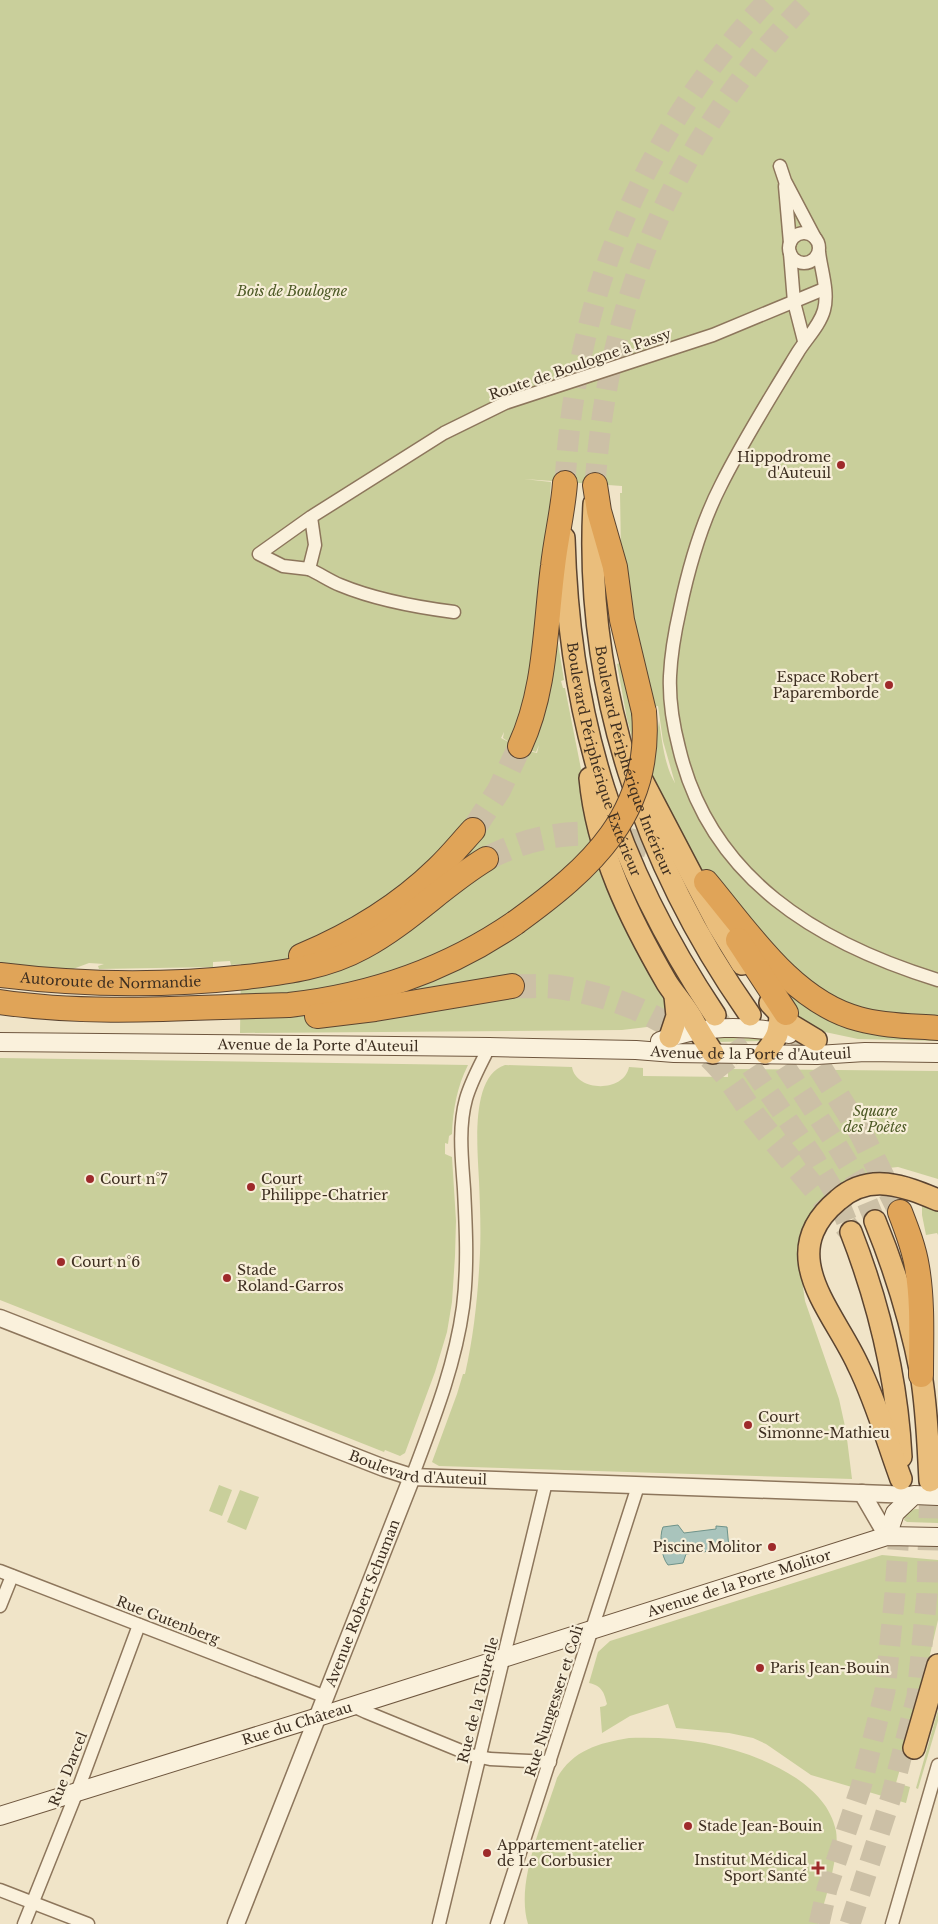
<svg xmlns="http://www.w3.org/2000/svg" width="938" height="1924" font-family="'Libre Baskerville',serif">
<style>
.green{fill:#c9cf9b}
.water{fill:#a9c4bc;stroke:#6f938a}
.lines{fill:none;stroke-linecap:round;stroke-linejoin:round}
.trunk-tunnel{stroke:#ccc0a6;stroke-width:21;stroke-dasharray:21 11;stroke-linecap:butt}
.motorway-tunnel{stroke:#ccc0a6;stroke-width:24;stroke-dasharray:24 12;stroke-linecap:butt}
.minor-casing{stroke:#8d765c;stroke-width:15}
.tertiary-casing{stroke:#8d765c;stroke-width:19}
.secondary-casing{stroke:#6f573f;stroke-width:20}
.trunk-casing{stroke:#5b4430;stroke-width:24}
.motorway-casing{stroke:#5b4430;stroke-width:26}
.minor{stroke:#faf1dc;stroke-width:12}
.tertiary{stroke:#faf1dc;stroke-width:16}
.secondary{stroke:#faf1dc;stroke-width:18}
.trunk{stroke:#eabe7c;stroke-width:21}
.motorway{stroke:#e0a458;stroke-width:24}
.motorway-bridge-casing{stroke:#5b4430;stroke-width:26;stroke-linecap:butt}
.motorway-bridge{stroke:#e0a458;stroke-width:24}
.poi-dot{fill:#9e2a2b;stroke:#f7eed8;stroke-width:2}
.labels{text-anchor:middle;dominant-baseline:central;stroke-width:4.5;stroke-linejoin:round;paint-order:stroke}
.park-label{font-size:14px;font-style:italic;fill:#4d5a26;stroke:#f7eed8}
.street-label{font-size:14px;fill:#3d2e20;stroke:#f7eed8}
.poi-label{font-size:14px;fill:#3d2e20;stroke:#f7eed8;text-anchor:start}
</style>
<rect width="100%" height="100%" fill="#f0e4c8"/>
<g class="green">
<path d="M 0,0 L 938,0 L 938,1022 L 894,1019 L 818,994 L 702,880 L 649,781 L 659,721 C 662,741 665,767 675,783 L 663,741 L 658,706 L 650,708 L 621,552 L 620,493 L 622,493 L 622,486 L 524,479 L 551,482 L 550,499 L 551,500 L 532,687 L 509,742 L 503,738 L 504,732 L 501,738 L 524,750 L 537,753 L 539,745 L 536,752 L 525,749 L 557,637 L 564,680 L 561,681 L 563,688 L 565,688 L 582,774 L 671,1007 L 664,1025 L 622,1030 L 240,1033 L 241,964 L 231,965 L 230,961 L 213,962 L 213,967 L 99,969 L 98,966 L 104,964 L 89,963 L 73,969 L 41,968 L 0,963 Z"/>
<path d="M 622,662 L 632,695 L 634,745 L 627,719 L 617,664 Z"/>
<path d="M 778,981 L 938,1036 L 938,1041 L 858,1039 L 825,1032 L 795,1016 Z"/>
<path d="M 715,1036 L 763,1036 L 763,1041 L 716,1042 Z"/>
<path d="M 0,1058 L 468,1065 C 457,1087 453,1109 452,1134 L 449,1136 L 448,1144 L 445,1143 L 445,1154 L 452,1157 L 456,1221 L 455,1256 L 452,1302 L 447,1332 L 435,1372 L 405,1453 L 400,1456 L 385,1450 L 384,1452 L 0,1300 Z"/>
<path d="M 505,1065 L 572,1067 C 576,1092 624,1093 629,1067 L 643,1068 L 643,1076 L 728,1077 L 728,1069 L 938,1071 L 938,1179 L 898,1167 L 879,1169 L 858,1177 L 800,1266 L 805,1301 L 839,1399 L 846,1431 L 852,1479 L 439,1466 L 432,1462 L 457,1394 L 463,1374 L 465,1374 C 474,1335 478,1294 480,1253 C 481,1229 480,1205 479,1181 C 478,1153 469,1076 505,1065 Z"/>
<path d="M 922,1204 L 938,1211 L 938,1235 L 937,1233 L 926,1235 L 922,1215 Z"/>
<path d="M 219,1485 L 232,1490 L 222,1516 L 209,1511 Z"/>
<path d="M 240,1490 L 259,1497 L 246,1530 L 227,1522 Z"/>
<path d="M 915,1509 L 938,1510 L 938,1523 L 907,1522 L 904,1520 L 905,1514 Z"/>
<path d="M 882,1555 L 938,1560 L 938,1620 L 919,1702 L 896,1783 L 910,1787 L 906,1803 L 811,1775 L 766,1744 L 753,1738 L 729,1733 L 676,1728 L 668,1704 L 630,1716 L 602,1733 L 600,1707 L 605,1706 L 607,1704 C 604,1692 602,1686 589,1683 L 598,1652 L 610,1641 Z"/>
<path d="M 938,1710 L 938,1721 L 918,1789 L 916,1788 Z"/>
<path d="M 629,1738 C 686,1736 747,1746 796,1778 C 815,1791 831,1807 836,1831 C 840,1855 825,1900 818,1924 L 528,1924 C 515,1882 544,1820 557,1778 C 573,1750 599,1743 629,1738 Z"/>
</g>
<path class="water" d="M 678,1525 L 684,1533 L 716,1529 L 716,1526 L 727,1527 L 729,1548 L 719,1552 L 718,1550 L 686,1554 L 683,1563 L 668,1565 C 661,1557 659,1536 663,1527 Z"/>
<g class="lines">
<g class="trunk-tunnel">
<path d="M 565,483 C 575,298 641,135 768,0"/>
<path d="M 595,485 C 608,294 676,137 809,0"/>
<path d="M 715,1015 L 814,1158 L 835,1193 L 851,1232"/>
<path d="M 767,1039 L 836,1144 L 859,1182 L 875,1221"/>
<path d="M 819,1924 L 827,1889 L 861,1787 L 885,1691 L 895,1593 L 900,1517"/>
<path d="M 850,1924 L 891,1797 L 917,1696 L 927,1594 L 930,1481"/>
</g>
<g class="motorway-tunnel">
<path d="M 473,830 L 499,790 L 520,746"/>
<path d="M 486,859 C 548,827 612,824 674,858"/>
<path d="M 512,986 C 527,987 543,985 558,987 C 619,996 679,1021 721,1069 C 734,1084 744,1102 756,1118 C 787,1157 820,1194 851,1232"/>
<path d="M 800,1036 L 861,1133 L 900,1212"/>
</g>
<g class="minor-casing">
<g id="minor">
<path d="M 780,166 L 785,181 L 815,238"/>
<path d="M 785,186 L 790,243"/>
<circle cx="804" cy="248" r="15"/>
<path d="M 819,252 C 821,270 829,292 824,310 C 820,325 806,339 798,352 C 771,396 744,439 721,485 C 701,524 689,566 680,609 C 675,631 671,654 670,676 C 669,700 673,725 679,748 C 710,879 818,943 938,980"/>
<path d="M 790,253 L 794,302 L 804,341"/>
<path d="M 311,517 L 315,545 L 309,569 L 283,566 L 259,554 L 311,517 L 444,433 L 505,403 L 713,335 L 824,289"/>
<path d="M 309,569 C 320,574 330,581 340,585 C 376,600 415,607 454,612"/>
<path d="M 412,1477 C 433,1421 455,1366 463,1307 C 468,1268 466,1228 464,1189 C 462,1160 458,1128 466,1099 C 471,1081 481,1064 489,1047"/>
<path d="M 0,1571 L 326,1697"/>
<path d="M 0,1606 L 12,1576"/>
<path d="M 353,1706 L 366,1712 L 471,1755 L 490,1759 L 550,1762"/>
<path d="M 0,1890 L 88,1924"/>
<path d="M 24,1924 L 80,1784 L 139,1625"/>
<path d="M 439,1924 L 546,1482"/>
<path d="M 497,1924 L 638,1486"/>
<path d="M 892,1924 L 938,1765"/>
</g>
</g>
<g class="tertiary-casing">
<g id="tertiary">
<path id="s1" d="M 0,1318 L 384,1468 L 412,1477 L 914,1495"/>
<path d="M 862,1493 L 887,1536"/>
<path id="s2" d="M 236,1924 L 412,1477"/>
</g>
</g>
<g class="secondary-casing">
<g id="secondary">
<path d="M 660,1041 C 700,1025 747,1025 789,1034"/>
<path id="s3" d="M 0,1042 L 489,1047 L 636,1050 L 674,1053 L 817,1055 L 865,1052 L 938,1053"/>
<path d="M 887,1536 L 895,1513 L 914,1495 L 938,1496"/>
<path id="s4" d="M 0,1816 L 318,1717 L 887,1536 L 938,1537"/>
</g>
</g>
<g class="trunk-casing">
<g id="trunk">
<path id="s5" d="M 594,504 C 584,687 645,866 750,1015"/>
<path id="s6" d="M 564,538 C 569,719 614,864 715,1015"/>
<path d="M 590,778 C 597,853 630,919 667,983 C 676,997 688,1009 695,1024 C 701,1034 706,1043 713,1053"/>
<path d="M 641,778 L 718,925 L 742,964"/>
<path d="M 770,1003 L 791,1025 L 816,1040"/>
<path d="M 670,1037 L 677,1016 L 675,996"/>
<path d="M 765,1053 C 777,1038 779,1034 780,1015"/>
<path d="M 875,1221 C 895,1270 911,1322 921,1374 C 927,1409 928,1445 930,1481"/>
<path d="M 851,1232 C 879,1304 897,1379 901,1457"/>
<path d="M 901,1479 C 887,1441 876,1401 858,1365 C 833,1310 773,1254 838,1200 C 870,1172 904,1186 938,1200"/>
<path d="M 914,1748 L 938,1665"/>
</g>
</g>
<g class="motorway-casing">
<g id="motorway">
<path d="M 595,485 L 599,511 L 615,567 L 622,620 L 644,712"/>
<path d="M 520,746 C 546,690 545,627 553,566 C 556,538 563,511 565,483"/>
<path d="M 706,882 C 747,931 793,1002 859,1019 C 884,1026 912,1026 938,1028"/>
<path d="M 738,940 L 786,1013"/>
<path d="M 301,956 C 351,935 398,907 437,869 C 450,857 461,843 473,830"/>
<path id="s7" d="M 0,975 C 81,985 165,986 246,977 C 287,972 327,967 363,947 C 408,923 443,885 486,859"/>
<path d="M 0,1002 C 95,1016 194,1007 289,1005 C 370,996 448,969 515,923"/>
<path d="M 317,1016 L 375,1009 L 512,986"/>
<path d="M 900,1212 C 907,1230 914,1248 917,1267 C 923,1302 921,1339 921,1375"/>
</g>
</g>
<use href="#minor" class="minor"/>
<use href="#tertiary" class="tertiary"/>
<use href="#secondary" class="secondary"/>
<use href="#trunk" class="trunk"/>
<use href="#motorway" class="motorway"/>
<g class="motorway-bridge-casing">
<path id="motorway-bridge" d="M 515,923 C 591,868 653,813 644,712"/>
</g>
<use href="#motorway-bridge" class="motorway-bridge"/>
</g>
<g class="poi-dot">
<circle cx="841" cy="465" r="5"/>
<circle cx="889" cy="685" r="5"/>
<circle cx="90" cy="1179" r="5"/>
<circle cx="251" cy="1187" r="5"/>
<circle cx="61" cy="1262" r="5"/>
<circle cx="227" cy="1278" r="5"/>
<circle cx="748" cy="1425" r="5"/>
<circle cx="772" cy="1547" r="5"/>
<circle cx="760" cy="1668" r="5"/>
<circle cx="688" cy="1826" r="5"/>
<circle cx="487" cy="1853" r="5"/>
<path d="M815.5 1860.5h5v5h5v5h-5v5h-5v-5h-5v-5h5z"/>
</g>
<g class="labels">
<g class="park-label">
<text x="292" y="291">Bois de Boulogne</text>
<text x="875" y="1111">Square<tspan x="875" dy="16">des Poètes</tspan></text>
</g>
<g class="street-label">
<text transform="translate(580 364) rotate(-19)">Route de Boulogne à Passy</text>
<text stroke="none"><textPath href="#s6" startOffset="226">Boulevard Périphérique Extérieur</textPath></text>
<text stroke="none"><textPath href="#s5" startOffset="262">Boulevard Périphérique Intérieur</textPath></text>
<text stroke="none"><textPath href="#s7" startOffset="111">Autoroute de Normandie</textPath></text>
<text stroke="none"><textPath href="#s3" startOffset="318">Avenue de la Porte d'Auteuil</textPath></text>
<text stroke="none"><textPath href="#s3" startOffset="751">Avenue de la Porte d'Auteuil</textPath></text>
<text stroke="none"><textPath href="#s1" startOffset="446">Boulevard d'Auteuil</textPath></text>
<text stroke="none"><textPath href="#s4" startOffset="775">Avenue de la Porte Molitor</textPath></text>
<text stroke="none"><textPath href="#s2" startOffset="345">Avenue Robert Schuman</textPath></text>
<text transform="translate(168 1620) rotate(21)">Rue Gutenberg</text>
<text transform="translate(478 1700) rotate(-76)">Rue de la Tourelle</text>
<text transform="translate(554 1701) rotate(-72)">Rue Nungesser et Coli</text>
<text stroke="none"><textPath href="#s4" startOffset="311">Rue du Château</textPath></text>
<text transform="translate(68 1769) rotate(-68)">Rue Darcel</text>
</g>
<g class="poi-label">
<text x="831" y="457" text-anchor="end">Hippodrome<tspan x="831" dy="16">d'Auteuil</tspan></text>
<text x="879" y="677" text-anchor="end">Espace Robert<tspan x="879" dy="16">Paparemborde</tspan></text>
<text x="100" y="1179">Court n°7</text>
<text x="261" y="1179">Court<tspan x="261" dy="16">Philippe-Chatrier</tspan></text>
<text x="71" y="1262">Court n°6</text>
<text x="237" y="1270">Stade<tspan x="237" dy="16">Roland-Garros</tspan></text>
<text x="758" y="1417">Court<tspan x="758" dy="16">Simonne-Mathieu</tspan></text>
<text x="762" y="1547" text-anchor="end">Piscine Molitor</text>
<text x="770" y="1668">Paris Jean-Bouin</text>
<text x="698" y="1826">Stade Jean-Bouin</text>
<text x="497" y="1845">Appartement-atelier<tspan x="497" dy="16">de Le Corbusier</tspan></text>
<text x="807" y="1860" text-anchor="end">Institut Médical<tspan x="807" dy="16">Sport Santé</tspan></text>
</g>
</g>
</svg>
